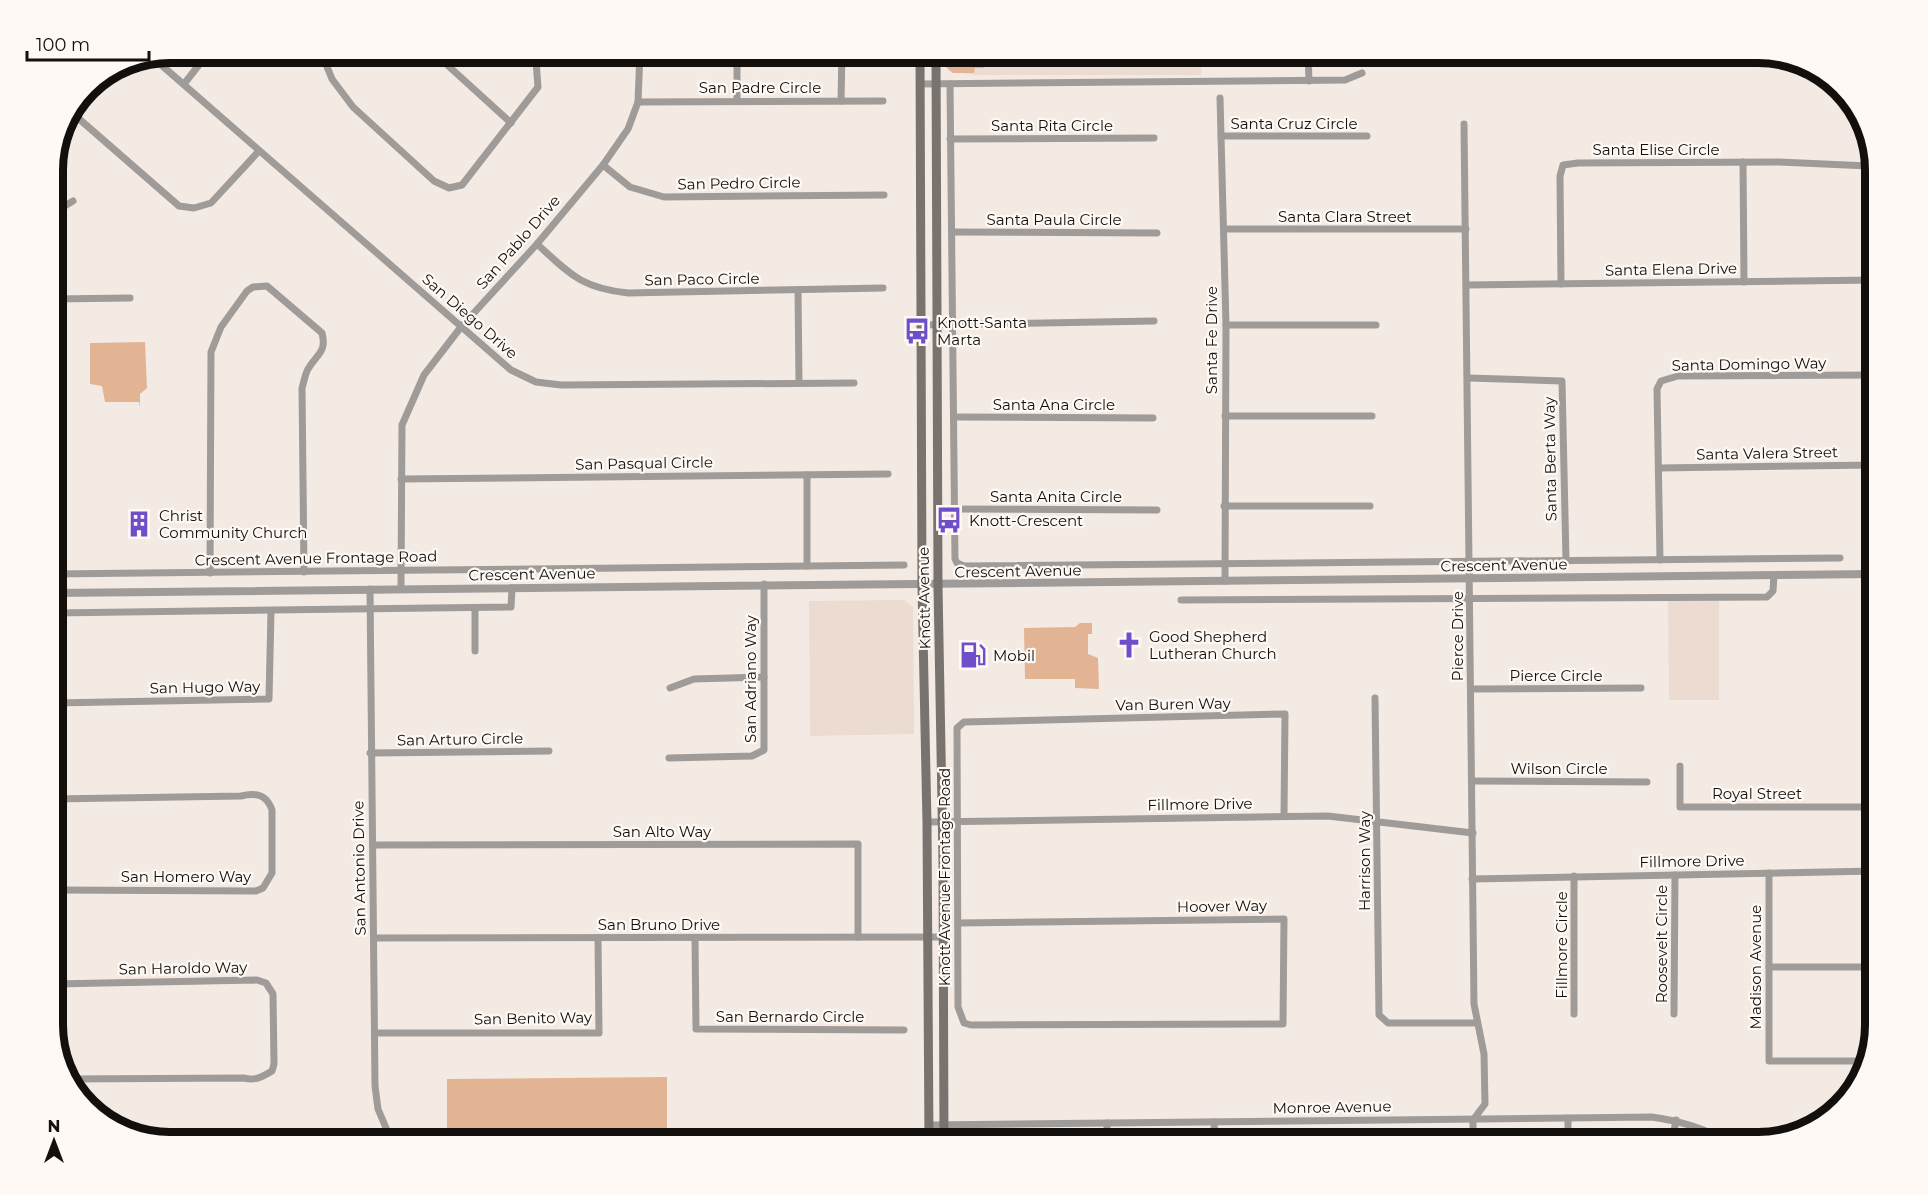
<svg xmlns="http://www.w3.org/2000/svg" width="1928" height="1195" font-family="Montserrat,sans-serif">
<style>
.built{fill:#ebdbd0}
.green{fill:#e3b494}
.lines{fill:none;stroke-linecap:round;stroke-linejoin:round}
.minor{stroke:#9f9b98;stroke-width:7}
.tertiary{stroke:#9f9b98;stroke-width:8}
.secondary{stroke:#797370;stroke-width:9}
.labels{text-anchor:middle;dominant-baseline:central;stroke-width:4.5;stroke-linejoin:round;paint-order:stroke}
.street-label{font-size:15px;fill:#120f0c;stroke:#fef9f5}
.poi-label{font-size:15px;fill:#120f0c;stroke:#fef9f5;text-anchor:start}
.rim{fill:none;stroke:#120f0c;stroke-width:8}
</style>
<rect width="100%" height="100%" fill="#f4eae4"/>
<g class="built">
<path d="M 946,53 L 1202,53 L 1201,75 L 976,75 L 948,71 Z"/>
<path d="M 904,600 L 913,607 L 914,734 L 810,736 L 809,601 Z"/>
<path d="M 1668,600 L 1719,600 L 1719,700 L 1669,700 Z"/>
<path d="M 1048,1129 L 1048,1142 L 950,1142 L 949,1131 Z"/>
</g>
<g class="green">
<path d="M 946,53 L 958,53 L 958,67 L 984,64 L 984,68 L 975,68 L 974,73 L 953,73 L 946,67 Z"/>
<path d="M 145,342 L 147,388 L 140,394 L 140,407 L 139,402 L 105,402 L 102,386 L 90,384 L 90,343 Z"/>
<path d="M 1080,623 L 1092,623 L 1092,634 L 1088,634 L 1088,654 L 1098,658 L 1099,689 L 1075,688 L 1075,679 L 1025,679 L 1024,628 L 1075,627 Z"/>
<path d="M 667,1077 L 667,1142 L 447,1142 L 447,1079 Z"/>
</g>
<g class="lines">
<g class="minor">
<path d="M 321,52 L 332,79 L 353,107 L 434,181 L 449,188 L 462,185 L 538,87 L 536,61"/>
<path d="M 433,52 L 511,123"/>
<path d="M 1308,52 L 1309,81"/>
<path d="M 737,53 L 737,100"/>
<path d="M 151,56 L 511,370 L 536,382 L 561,385 L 854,383"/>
<path d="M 184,84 L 209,52"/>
<path d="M 920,84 L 1345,80 L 1362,73"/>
<path d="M 950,84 L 955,559 L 957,563 L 964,566 L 1840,558"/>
<path d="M 1220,98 L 1226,325 L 1225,581"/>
<path d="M 841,101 L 842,52"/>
<path d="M 638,102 L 883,101"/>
<path d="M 70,111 L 179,206 L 194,208 L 211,203 L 259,151"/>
<path d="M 1464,124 L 1474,1004 L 1484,1054 L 1485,1104 L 1473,1120 L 1473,1142"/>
<path d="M 1221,136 L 1367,136"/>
<path d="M 950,139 L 1154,138"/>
<path d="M 1743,162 L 1744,282"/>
<path d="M 603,165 L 630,187 L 664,197 L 884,195"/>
<path d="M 53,219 L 58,210 L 73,201"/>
<path d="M 1224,229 L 1466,229"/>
<path d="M 952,232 L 1157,233"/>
<path d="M 537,244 C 570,274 581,288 628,293 L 883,288"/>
<path d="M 1561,284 L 1560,176 L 1563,165 L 1578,163 L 1779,162 L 1869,166"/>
<path d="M 1467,285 L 1875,280"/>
<path d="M 798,290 L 799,382"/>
<path d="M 53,299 L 130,298"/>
<path d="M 923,325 L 1154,321"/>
<path d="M 1226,325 L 1376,325"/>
<path d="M 1468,378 L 1562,381 L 1566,560"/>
<path d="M 1225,416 L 1372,416"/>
<path d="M 955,417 L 1153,418"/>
<path d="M 1659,468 L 1875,465"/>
<path d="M 401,479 L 888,474"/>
<path d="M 1224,506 L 1370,506"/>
<path d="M 954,509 L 1157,510"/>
<path d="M 1660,560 L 1657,389 L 1661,381 L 1678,376 L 1875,375"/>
<path d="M 807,566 L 807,475"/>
<path d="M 210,573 L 211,352 L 221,327 L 247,291 L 253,287 L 267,286 L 322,333 C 327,352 317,354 308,369 C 305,374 304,382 302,388 L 304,572"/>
<path d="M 53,574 L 904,565"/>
<path d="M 401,588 L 402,425 L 424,375 L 461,327 L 537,244 L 603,165 L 628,129 L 638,102 L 640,52"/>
<path d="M 370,589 L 375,1086 L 378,1109 L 392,1142"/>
<path d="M 1181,600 L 1767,597 L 1773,591 L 1774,575"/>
<path d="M 475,609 L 475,651"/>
<path d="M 53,613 L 511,607 L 512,588"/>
<path d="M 670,688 L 694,679 L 764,677"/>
<path d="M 1471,689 L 1641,688"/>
<path d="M 1375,698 L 1379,1015 L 1388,1023 L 1476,1023"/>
<path d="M 53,703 L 269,699 L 271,611"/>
<path d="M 370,753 L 549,751"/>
<path d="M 669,758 L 752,756 L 764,750 L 764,584"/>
<path d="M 1680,766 L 1680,807 L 1875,807"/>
<path d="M 1472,781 L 1647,782"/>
<path d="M 53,799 L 241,796 C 256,792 267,795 272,810 L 272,873 L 263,888 L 256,891 L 53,890"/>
<path d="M 927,822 L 1328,816 L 1473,833"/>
<path d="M 373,845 L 858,844 L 858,937"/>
<path d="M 1769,873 L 1769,1061 L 1866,1061"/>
<path d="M 1472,879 L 1875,871"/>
<path d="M 959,923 L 1284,919 L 1283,1024 L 971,1025 L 964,1023 L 958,1007 L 957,728 L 964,722 L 1285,714 L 1284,816"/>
<path d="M 374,938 L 944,937"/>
<path d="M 695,938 L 696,1029 L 904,1030"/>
<path d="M 1769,967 L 1873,967"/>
<path d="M 53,984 L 257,980 L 266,983 L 273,994 L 274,1064 L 272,1071 C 262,1077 255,1081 244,1078 L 67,1079"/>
<path d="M 1574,1014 L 1574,876"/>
<path d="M 1674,1014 L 1675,875"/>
<path d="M 376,1033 L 599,1033 L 598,938"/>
<path d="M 1568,1118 L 1568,1142"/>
<path d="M 1214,1122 L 1215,1142"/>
<path d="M 1107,1123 L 1107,1142"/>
<path d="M 929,1125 L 1652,1117 C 1681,1121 1704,1128 1729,1142"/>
<path d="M 1672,1142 L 1676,1120"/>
</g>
<path class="tertiary" d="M 53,593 L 1875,574"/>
<g class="secondary">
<path d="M 920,52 L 922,586 L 927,823 L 929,1142"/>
<path d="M 936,52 L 938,586 L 943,859 L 944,1142"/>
</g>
</g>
<defs>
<g id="bus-bare" transform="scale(2.07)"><path d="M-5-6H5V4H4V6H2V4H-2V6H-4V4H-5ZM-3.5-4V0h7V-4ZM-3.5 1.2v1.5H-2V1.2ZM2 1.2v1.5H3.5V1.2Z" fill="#6f4fc9" stroke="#fef9f5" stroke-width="2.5" paint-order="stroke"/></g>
<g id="building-bare" transform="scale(2.07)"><path d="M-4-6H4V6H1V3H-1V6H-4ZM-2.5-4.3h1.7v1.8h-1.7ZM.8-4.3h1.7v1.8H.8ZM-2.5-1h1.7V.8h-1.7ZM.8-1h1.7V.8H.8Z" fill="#6f4fc9" stroke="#fef9f5" stroke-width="2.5" paint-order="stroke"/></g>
<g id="church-bare" transform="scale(2.07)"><path d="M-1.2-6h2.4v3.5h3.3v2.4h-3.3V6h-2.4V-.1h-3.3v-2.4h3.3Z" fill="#6f4fc9" stroke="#fef9f5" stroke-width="2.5" paint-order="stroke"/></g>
<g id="fuel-bare" transform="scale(2.07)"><path d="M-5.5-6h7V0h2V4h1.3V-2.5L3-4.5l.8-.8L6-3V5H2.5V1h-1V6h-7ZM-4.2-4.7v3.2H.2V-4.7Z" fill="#6f4fc9" stroke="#fef9f5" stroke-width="2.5" paint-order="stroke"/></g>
</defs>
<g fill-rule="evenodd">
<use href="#bus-bare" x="917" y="331"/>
<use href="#bus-bare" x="949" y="520"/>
<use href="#building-bare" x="139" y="524"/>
<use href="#church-bare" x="1129" y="645"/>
<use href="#fuel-bare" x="973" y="655"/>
</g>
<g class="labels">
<g class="street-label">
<text x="760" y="87">San Padre Circle</text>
<text x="1294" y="123">Santa Cruz Circle</text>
<text x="1052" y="125">Santa Rita Circle</text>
<text x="1656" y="149">Santa Elise Circle</text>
<text transform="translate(739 183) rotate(-1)">San Pedro Circle</text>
<text x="1345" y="216">Santa Clara Street</text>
<text x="1054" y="219">Santa Paula Circle</text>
<text transform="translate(518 242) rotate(-49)">San Pablo Drive</text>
<text transform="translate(1671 269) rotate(-1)">Santa Elena Drive</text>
<text transform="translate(702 279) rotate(-1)">San Paco Circle</text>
<text transform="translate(470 316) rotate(41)">San Diego Drive</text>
<text transform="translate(1211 340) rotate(-90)">Santa Fe Drive</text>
<text transform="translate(1749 364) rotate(-1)">Santa Domingo Way</text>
<text x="1054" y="404">Santa Ana Circle</text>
<text transform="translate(1767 453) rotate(-1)">Santa Valera Street</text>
<text transform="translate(1550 459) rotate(-91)">Santa Berta Way</text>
<text transform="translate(644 463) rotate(-1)">San Pasqual Circle</text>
<text x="1056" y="496">Santa Anita Circle</text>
<text transform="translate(316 558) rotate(-1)">Crescent Avenue Frontage Road</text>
<text transform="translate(1504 565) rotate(-1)">Crescent Avenue</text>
<text transform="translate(1018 571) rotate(-1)">Crescent Avenue</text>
<text transform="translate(532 574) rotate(-1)">Crescent Avenue</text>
<text transform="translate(924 598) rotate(-91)">Knott Avenue</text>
<text transform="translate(1457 636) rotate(-90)">Pierce Drive</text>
<text x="1556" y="675">Pierce Circle</text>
<text transform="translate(750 679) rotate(-90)">San Adriano Way</text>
<text transform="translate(205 687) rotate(-1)">San Hugo Way</text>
<text transform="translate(1173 704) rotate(-1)">Van Buren Way</text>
<text transform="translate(460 739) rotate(-1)">San Arturo Circle</text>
<text x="1559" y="768">Wilson Circle</text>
<text x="1757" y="793">Royal Street</text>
<text transform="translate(1200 804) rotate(-1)">Fillmore Drive</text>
<text x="662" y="831">San Alto Way</text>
<text transform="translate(1364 861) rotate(-90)">Harrison Way</text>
<text transform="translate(1692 861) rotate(-1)">Fillmore Drive</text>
<text transform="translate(359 868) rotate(-91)">San Antonio Drive</text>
<text x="186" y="876">San Homero Way</text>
<text transform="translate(944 877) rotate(-90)">Knott Avenue Frontage Road</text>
<text transform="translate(1222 906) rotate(-1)">Hoover Way</text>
<text x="659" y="924">San Bruno Drive</text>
<text transform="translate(1661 944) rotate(-90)">Roosevelt Circle</text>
<text transform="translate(1561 945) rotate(-90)">Fillmore Circle</text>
<text transform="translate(1755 967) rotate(-90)">Madison Avenue</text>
<text transform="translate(183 968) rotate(-1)">San Haroldo Way</text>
<text x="790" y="1016">San Bernardo Circle</text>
<text transform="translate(533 1018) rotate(-1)">San Benito Way</text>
<text transform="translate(1332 1107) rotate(-1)">Monroe Avenue</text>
</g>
<g class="poi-label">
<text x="937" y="322">Knott-Santa<tspan x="937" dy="17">Marta</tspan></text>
<text x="159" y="515">Christ<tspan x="159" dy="17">Community Church</tspan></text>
<text x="969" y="520">Knott-Crescent</text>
<text x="1149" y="636">Good Shepherd<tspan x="1149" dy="17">Lutheran Church</tspan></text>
<text x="993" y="655">Mobil</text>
</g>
</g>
<path d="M0 0H1928V1195H0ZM170 63H1758A107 107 0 0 1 1865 170V1025A107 107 0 0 1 1758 1132H170A107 107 0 0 1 63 1025V170A107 107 0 0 1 170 63Z" fill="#fef9f5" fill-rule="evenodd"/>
<path class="rim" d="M170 63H1758A107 107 0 0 1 1865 170V1025A107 107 0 0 1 1758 1132H170A107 107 0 0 1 63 1025V170A107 107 0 0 1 170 63Z"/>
<g transform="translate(54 1141)" stroke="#fef9f5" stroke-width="4.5" paint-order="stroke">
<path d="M0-4.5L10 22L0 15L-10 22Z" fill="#120f0c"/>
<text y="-9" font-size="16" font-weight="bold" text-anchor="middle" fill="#120f0c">N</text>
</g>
<path d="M27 51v9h122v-9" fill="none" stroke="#120f0c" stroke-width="3"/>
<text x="36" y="51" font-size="18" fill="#120f0c" stroke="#fef9f5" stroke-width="4.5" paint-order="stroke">100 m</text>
</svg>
